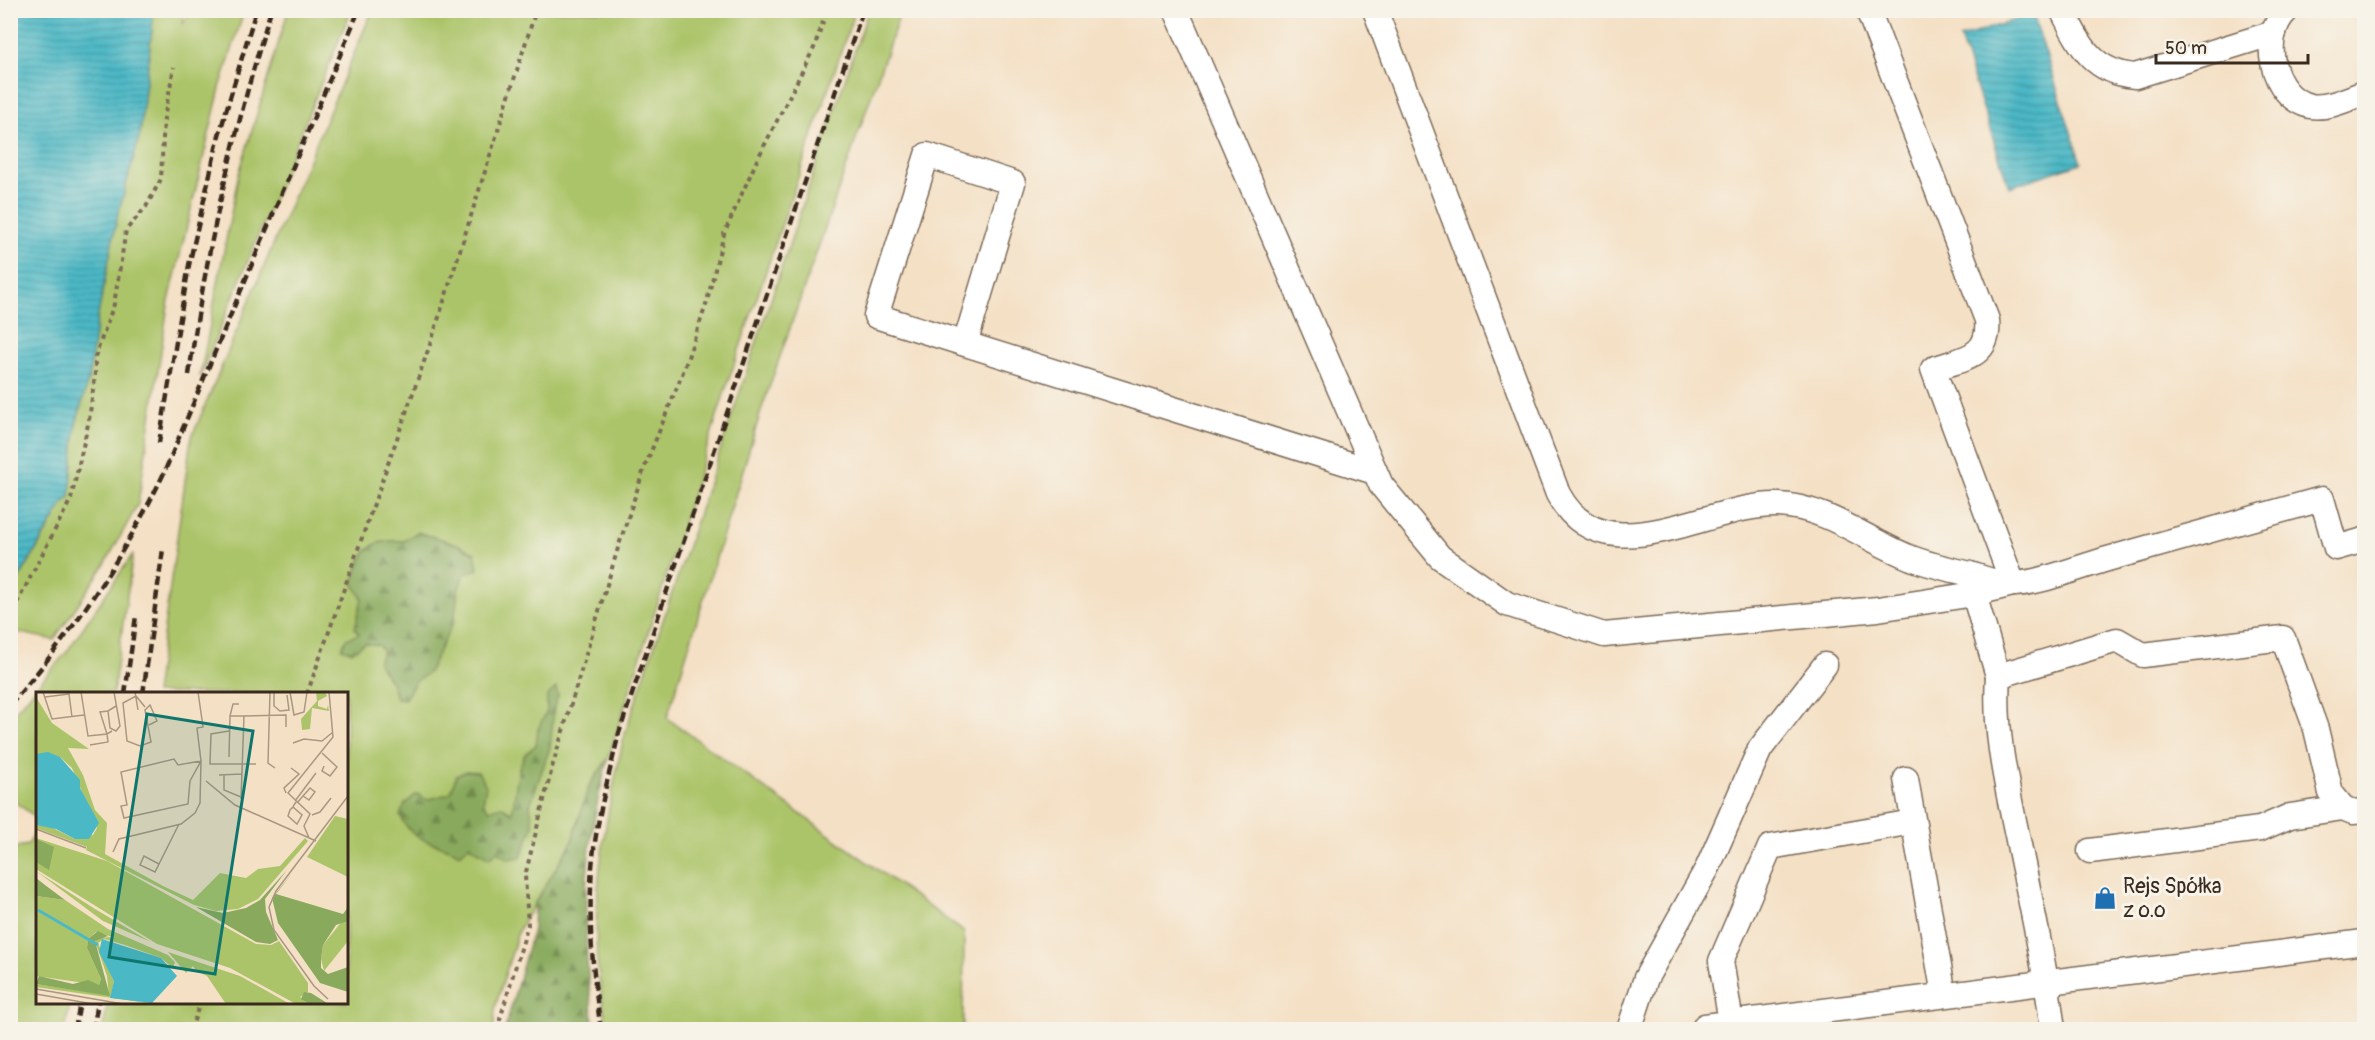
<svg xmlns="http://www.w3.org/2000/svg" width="2375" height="1040" font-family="Pangolin,sans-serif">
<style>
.green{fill:#acc469;stroke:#747744;stroke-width:1.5}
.forest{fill:url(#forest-firs);stroke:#626a3e;stroke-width:1.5}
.water{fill:url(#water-rules);stroke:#437172;stroke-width:1.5}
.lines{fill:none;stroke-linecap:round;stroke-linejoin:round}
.minor-casing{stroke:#7c6a58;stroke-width:27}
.path{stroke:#7c6a58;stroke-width:4;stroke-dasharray:4.5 4.5;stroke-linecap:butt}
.minor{stroke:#fff;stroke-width:24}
.rail{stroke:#3b2a1e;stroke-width:4.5;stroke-dasharray:9 4.5;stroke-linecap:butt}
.labels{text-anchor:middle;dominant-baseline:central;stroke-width:6;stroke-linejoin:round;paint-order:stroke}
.poi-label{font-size:21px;fill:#3b2a1e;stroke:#f7f3e8;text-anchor:start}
.inset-river{fill:none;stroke:#4bb8c6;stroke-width:3}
.inset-road{fill:none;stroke:#aa9782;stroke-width:1.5}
.view{fill:#0f766e;fill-opacity:0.15;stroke:#0f766e;stroke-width:3}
.inset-edge{fill:none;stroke:#3b2a1e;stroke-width:3}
</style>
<defs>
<pattern id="forest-firs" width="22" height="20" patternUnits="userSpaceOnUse" patternTransform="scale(1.5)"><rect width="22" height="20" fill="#89aa5d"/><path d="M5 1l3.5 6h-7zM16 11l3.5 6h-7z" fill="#718b4c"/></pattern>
<pattern id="water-rules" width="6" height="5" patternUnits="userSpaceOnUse" patternTransform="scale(1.5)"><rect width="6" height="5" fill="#4bb8c6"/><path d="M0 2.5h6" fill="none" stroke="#4096a0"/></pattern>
</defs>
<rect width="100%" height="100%" fill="#f7f3e8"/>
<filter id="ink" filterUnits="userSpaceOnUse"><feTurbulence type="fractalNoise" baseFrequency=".0167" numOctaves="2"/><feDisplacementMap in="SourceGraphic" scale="12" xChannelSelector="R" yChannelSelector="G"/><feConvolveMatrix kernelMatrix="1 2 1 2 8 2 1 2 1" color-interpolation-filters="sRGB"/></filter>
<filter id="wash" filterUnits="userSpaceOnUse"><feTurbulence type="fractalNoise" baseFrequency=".008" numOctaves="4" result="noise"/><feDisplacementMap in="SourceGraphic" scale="24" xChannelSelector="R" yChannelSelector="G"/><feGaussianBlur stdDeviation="1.35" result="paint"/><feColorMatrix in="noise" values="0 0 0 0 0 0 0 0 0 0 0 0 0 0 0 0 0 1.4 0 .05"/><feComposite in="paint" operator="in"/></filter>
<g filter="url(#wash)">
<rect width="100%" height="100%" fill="#f4e0c5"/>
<g class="green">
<path d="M 154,11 L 184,11 L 182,25 L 191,11 L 244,11 L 220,88 L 168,305 L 138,504 L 105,564 L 54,640 L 11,631 L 11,605 L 15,599 L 15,586 L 64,502 L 70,497 L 76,424 L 89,377 L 96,325 L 117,218 L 140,134 Z"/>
<path d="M 288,11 L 351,11 L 200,377 L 238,177 Z"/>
<path d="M 372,11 L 855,11 L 725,391 L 608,759 L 589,786 L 571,844 L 519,929 L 495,1008 L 494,1029 L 102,1030 L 108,1003 L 346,1002 L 346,694 L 155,693 L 191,439 Z"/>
<path d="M 868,11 L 901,11 L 762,408 L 667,718 L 964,932 L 963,1029 L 607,1029 C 604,1005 598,981 597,956 C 593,881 608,806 625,733 Z"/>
<path d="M 133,554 L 113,693 L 38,694 L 37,818 L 11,799 L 11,716 L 66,653 Z"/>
<path d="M 37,828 L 38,1002 L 70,1003 L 65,1029 L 11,1029 L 11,848 L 28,845 Z"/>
</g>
<g class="forest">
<path d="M 417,532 L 457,544 L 475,553 L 478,569 L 464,574 L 458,591 L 454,621 L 428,673 L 415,682 L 405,699 L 396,698 L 392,684 L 378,662 L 383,651 L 378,645 L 365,643 L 352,652 L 342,648 L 346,639 L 359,634 L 355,628 L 362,598 L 353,583 C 363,551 367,538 404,541 Z"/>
<path d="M 556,688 L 558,696 L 554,707 L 550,747 L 530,805 L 533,826 L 521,857 L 508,859 L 497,851 L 490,858 L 469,846 L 460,854 C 434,839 415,847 400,815 L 405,804 L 417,794 L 427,800 L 451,793 L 456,776 L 466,771 L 478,772 L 486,786 L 483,803 L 489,810 L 501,806 L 512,813 L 519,768 L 525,754 L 536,745 L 538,729 L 547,711 L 547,696 Z"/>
<path d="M 608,759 C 581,855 581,931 594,1029 L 505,1029 L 533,929 L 534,904 L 571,844 L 589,786 Z"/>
</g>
<g class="water">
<path d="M 11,10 L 154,11 L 140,134 L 117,218 L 96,325 L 89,377 L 76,424 L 70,497 L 64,502 L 15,585 L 15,599 L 11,605 Z"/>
<path d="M 2033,14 L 2081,163 L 2009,187 L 1960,38 Z"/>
</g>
</g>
<g filter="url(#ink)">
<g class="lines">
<g class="minor-casing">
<g id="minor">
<path d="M 1176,10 L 1381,485 L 1440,557 L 1507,604 L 1604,635 L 1878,609 L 1974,594 L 2013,584 L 1933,369 C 1961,359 1991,358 1987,320 L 1868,10"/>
<path d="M 1375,10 L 1558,494 C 1604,580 1710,502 1779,505 C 1827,507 1866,540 1909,557 C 1928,565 1950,569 1970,574 C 1983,578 2001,585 2015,584 C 2044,582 2082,566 2111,558 C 2181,539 2251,519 2322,499 L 2336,548 L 2364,540"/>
<path d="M 2062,10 C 2080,45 2092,72 2135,76 L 2274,33"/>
<path d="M 2287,10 C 2259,36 2271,97 2310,106 C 2327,109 2348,99 2364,93"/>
<path d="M 965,344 L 1013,183 L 927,155 L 876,316 L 1375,472"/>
<path d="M 1974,594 L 1998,676"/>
<path d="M 1906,779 L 1944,995"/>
<path d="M 2090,851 L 2260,829 L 2290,816 L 2343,808 L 2353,812 L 2364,811"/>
<path d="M 1731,1023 L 1721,961 L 1770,847 L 1913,822"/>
<path d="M 1705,1026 L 2364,942"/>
<path d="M 1629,1030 L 1646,978 L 1708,867 L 1760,749 L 1825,665"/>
<path d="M 2053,1030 C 2045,964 2030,900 2017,835 C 2006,782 1994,731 1998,676 L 2117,640 L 2143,655 L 2283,638 L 2316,729 L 2331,793 L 2343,808"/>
</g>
</g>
<g class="path">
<path d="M 10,609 L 18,601 L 71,499 L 89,420 L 95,375 L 95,357 L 114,304 L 126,230 L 146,207 L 161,179 L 164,118 L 174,67"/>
<path d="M 307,694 L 433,336 L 536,10"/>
<path d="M 191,1030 L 200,1002"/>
<path d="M 500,1030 L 500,1019 L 528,925 L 525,876 L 553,764 L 618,548 L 644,469 L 683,372 L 706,305 L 724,234 L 757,160 L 814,48 L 827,10"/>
</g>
<use href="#minor" class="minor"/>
<g class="rail">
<path d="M 189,375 C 206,251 234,130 271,10"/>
<path d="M 159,443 L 189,265 L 219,135 L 256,10"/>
<path d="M 125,694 L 136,616"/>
<path d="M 143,694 L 163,549"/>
<path d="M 10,705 C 72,634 123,558 164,473 L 359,10"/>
<path d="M 75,1030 L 80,1002"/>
<path d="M 93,1030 L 98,1002"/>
<path d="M 601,1030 C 594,982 589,935 591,887 C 592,835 607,783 619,733 L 863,10"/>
</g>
</g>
</g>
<defs>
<g id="shop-bare" transform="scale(1.8)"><path d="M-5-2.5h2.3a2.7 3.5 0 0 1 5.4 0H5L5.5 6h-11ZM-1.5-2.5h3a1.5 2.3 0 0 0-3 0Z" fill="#1f6fb2" stroke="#f7f3e8" stroke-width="2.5" paint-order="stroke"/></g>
</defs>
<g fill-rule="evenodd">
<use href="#shop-bare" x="2105" y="898"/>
</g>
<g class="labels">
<g class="poi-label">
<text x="2123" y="886">Rejs Spółka<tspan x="2123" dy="24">z o.o</tspan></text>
</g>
</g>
<g transform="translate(36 692)">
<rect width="312" height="312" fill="#f4e0c5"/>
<path d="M 280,0 L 289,0 L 291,4 L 282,9 L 282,14 L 291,17 L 292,13 L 293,19 L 276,16 L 274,37 L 266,38 L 265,27 L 281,9 ZM 0,5 L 16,31 L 53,57 L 32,56 L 47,83 L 59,118 L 71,131 L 69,162 L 127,194 L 157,208 L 184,181 L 210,186 L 222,177 L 244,174 L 269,146 L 272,149 L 222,207 L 202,217 L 180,219 L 158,213 L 50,158 L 51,155 L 0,136 L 0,133 L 15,135 L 39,147 L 57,143 L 61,136 L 36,76 L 24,65 L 0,62 ZM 299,124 L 312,127 L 312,185 L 271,165 ZM 0,146 L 71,169 L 220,252 L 235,253 L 243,249 L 272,291 L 272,300 L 264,305 L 275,312 L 260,312 L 194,276 L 121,252 L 0,177 ZM 0,179 L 59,217 L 115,250 L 67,229 ZM 0,204 L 29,208 L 72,237 L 132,263 L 139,270 L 137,276 L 125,266 L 89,253 L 68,247 L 62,251 L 78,289 L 75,304 L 119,312 L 0,295 L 0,292 L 73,303 L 71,284 L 59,249 L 62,246 L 77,245 L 60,240 L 52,247 L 51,256 L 65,287 L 63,293 L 0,284 ZM 307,228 L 312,229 L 312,249 L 288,279 L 285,267 L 287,253 ZM 132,260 L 204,284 L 254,312 L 190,312 L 171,284 L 160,279 L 157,274 L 150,281 Z" fill="#acc469"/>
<path d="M 0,147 L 18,155 L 13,178 L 0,170 ZM 251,178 L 229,207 L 230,220 L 242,248 L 234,252 L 220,250 L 160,215 L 187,221 L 210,216 L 224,208 ZM 257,180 L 240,202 L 307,222 L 312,215 L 312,229 L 300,233 L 287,253 L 285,267 L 285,276 L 292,282 L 312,275 L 312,300 L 284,291 L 242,231 L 236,206 ZM 0,186 L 9,193 L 29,208 L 0,204 ZM 62,239 L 78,247 L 72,244 L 59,249 L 74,304 L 0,292 L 3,284 L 37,292 L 52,288 L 63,293 L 65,287 L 51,256 L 52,247 ZM 268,300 L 275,301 L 291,311 L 272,311 L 265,307 Z" fill="#89aa5d"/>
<path d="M 12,60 L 24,65 L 44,88 L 44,96 L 63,131 L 53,147 L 39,147 L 20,137 L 0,133 L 0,62 ZM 66,247 L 125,266 L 141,284 L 116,311 L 74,306 L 78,289 L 63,260 Z" fill="#4bb8c6"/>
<path class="inset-river" d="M 2,218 L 62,253"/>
<path class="inset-road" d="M 7,0 L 16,27 L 48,23M 45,0 L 52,44 L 71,42 L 64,20 L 72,19M 78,0 L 84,34 L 80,39 L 74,36 L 72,19 L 80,14M 99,0 L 102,18M 234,0 L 232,71 L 239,76M 238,0 L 238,14 L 244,19 L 253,18 L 251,3M 254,0 L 258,23 L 268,20 L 271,0M 9,5 L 33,2 L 36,25M 203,12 L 197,12 L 194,24 L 208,24M 109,15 L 100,4 L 87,11 L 91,49 L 104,54 L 115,50 L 109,18 L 114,13 L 121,29 L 113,33M 193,39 L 175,42 L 174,72 L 220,72M 257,51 L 268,47 L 286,49 L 297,40M 54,53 L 72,50 L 71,42 L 76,39M 286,61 L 301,75 L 294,84 L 286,79 L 288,74M 193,65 L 194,24M 183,83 L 206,82M 188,83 L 188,98 L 205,105M 170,89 L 199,113 L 280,149M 250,101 L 248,96 L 263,82 L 255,76M 205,107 L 208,24 L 250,23 L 250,35M 259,109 L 280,81M 261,111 L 267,104 L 274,96 L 279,100 L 273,108 L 267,104M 257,115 L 266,123 L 261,132 L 252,124 L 254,118 L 257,115 L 258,113 L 260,110M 276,123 L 284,120 L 295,106M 0,137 L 50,156M 273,146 L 268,134 L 274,122 L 252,101 L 297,45 L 293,0M 77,160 L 83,147 L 145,132 L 159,121 L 164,111 L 165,69 L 142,73 L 138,67 L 85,80 L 91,113 L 85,114 L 88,126 L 152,112 L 154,89 L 165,69 L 161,36 L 167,35 L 162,0M 123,172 L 108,164 L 104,173 L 119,180 L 143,132M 0,297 L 87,312M 0,302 L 57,312M 292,307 L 278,294 L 238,238 L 233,215 L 240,199 L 312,104"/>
<path class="view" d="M 111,22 L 217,39 L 179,282 L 73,265 Z"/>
<rect width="312" height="312" class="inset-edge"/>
</g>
<rect width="2375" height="1040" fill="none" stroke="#f7f3e8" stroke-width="36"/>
<path d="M2156 54v9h152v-9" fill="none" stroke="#3b2a1e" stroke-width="3"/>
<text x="2165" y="54" font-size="18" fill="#3b2a1e" stroke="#f7f3e8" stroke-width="4.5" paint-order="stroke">50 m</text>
</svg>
